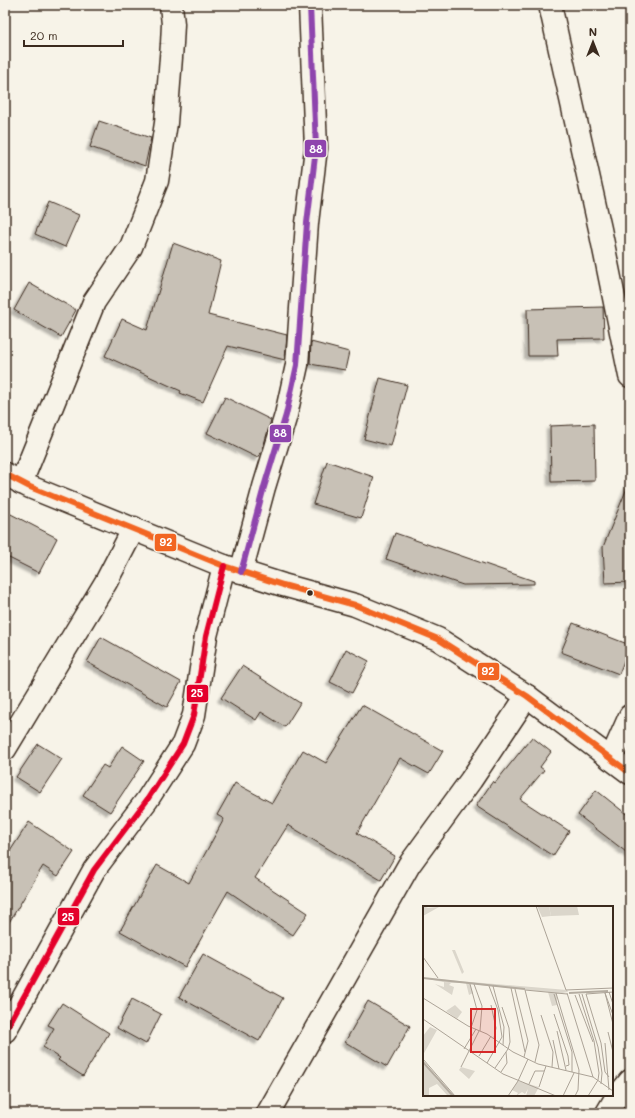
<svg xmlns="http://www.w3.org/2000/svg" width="635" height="1118" font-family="Mali,sans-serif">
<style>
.building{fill:#c8c1b6;stroke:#3b2a1e;filter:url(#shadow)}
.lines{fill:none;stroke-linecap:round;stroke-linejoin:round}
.street-casing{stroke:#3b2a1e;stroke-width:25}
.secondary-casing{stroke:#3b2a1e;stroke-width:25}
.street{stroke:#f7f3e8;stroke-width:22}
.secondary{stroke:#f7f3e8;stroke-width:22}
.bus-1-casing{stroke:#f7f3e8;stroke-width:9}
.bus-2-casing{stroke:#f7f3e8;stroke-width:9}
.bus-3-casing{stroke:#f7f3e8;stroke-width:9}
.bus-1{stroke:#f26522;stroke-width:6}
.bus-2{stroke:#8e44ad;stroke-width:6}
.bus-3{stroke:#e4002b;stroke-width:6}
.bus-dot{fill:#3b2a1e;stroke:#f7f3e8;stroke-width:1.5}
.inset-river{fill:none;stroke:#b4aca0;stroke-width:2}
.inset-road{fill:none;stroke:#aca397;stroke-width:1}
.view{fill:#d62828;fill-opacity:0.15;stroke:#d62828;stroke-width:2}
.inset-edge{fill:none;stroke:#3b2a1e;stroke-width:2}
.line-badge{stroke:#f7f3e8;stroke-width:1.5}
.badge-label{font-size:11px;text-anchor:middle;font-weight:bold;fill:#fff}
</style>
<defs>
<filter id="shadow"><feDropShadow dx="-3.5" dy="3.5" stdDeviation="1" flood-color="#0004"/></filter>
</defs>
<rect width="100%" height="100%" fill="#f7f3e8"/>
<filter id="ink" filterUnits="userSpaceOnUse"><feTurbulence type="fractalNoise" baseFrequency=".025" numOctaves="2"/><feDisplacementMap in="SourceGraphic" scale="8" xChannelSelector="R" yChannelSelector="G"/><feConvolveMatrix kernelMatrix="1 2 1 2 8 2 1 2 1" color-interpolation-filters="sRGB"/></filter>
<g filter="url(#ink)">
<g class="building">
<path d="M 99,121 L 151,138 L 145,166 L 90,147 Z"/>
<path d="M 48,202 L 79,215 L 65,247 L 35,234 Z"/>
<path d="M 173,243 L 221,261 L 208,315 L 287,335 L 285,360 L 228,346 L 203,402 L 180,393 L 181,391 L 105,356 L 122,319 L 147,330 Z"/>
<path d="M 29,283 L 76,310 L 61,337 L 14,310 Z"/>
<path d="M 603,307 L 604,338 L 557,339 L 558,356 L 528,356 L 527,309 Z"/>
<path d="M 311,342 L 349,352 L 345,370 L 310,364 Z"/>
<path d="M 380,378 L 407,385 L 391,446 L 364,439 Z"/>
<path d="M 225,397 L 271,420 L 262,451 L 258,458 L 207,433 Z"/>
<path d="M 594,424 L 595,481 L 551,482 L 550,426 Z"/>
<path d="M 327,461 L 374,477 L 361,518 L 313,504 Z"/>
<path d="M 629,483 L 630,483 L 630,582 L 605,583 L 603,547 Z"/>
<path d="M 5,511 L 57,538 L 39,573 L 5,556 Z"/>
<path d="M 395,533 L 534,581 L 534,584 L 463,585 L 386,559 Z"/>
<path d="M 573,623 L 630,645 L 619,674 L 561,652 Z"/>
<path d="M 101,637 L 181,682 L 167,707 L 87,662 Z"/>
<path d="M 346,649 L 369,661 L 352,693 L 330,682 Z"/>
<path d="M 242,666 L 300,703 L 285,727 L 261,712 L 256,720 L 221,698 Z"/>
<path d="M 362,705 L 443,751 L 429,774 L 400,758 L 357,833 L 395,856 L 381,880 L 288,825 L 255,878 L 308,913 L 293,935 L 228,891 L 185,967 L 120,931 L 157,865 L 189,883 L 224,819 L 217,815 L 235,783 L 272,803 L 303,750 L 326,763 Z"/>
<path d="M 532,737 L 551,752 L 540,767 L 544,770 L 520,799 L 569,831 L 553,856 L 476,806 L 493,781 L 495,783 Z"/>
<path d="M 38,744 L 62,759 L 40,792 L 16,777 Z"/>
<path d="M 122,746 L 144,761 L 110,812 L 83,795 L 103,765 L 108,768 Z"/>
<path d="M 596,790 L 630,817 L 630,855 L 578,815 Z"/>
<path d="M 29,822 L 74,852 L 58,876 L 43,866 L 5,929 L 5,859 Z"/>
<path d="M 203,954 L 283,998 L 259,1041 L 179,997 Z"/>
<path d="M 132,999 L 161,1014 L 146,1044 L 117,1028 Z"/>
<path d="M 368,1001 L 410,1026 L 387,1067 L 345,1042 Z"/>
<path d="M 62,1003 L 109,1033 L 83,1076 L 58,1060 L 60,1058 L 43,1047 L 54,1028 L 48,1025 Z"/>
</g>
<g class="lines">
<g class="street-casing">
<g id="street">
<path d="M 550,5 L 600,229 L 630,376"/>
<path d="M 21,483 L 94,302 L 131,247 L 157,181 L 166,123 L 172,44 L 173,24 L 171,5"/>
<path d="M 241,572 L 264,487 L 286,415 L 297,365 L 307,223 L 316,148 L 310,5"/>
<path d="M 5,749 L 106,582 L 134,528"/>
<path d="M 611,759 L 630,716"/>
<path d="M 5,1031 L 94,870 L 147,800 L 183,744 L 194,715 L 206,636 L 224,566"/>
<path d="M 268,1113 L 409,865 L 471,780 L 527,696"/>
<path d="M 607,1113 L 616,1098 L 630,1081"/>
</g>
</g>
<g class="secondary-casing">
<path id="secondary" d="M 5,474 L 30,487 L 224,566 L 283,585 L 355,605 L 438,639 L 527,696 L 630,773"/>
</g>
<use href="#street" class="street"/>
<use href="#secondary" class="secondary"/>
<g class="bus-1-casing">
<path id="bus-1" d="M 5,474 L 30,487 L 224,566 L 283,585 L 355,605 L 438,639 L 527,696 L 630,773"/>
</g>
<g class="bus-2-casing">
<path id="bus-2" d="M 241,572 L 264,487 L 286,415 L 297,365 L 307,223 L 316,148 L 310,5"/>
</g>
<g class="bus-3-casing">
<path id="bus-3" d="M 5,1031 L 94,870 L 147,800 L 183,744 L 194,715 L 206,636 L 224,566"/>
</g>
<use href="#bus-1" class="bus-1"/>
<use href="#bus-2" class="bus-2"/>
<use href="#bus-3" class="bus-3"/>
</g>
</g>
<circle class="bus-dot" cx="310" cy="593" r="3.5"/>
<g transform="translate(423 906)">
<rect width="190" height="190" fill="#f7f3e8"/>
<path d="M 0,0 L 5,2 L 16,1 L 0,10 ZM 126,0 L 154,0 L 156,9 L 128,10 ZM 0,72 L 144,84 L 145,86 L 134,88 L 134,99 L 129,100 L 125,86 L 47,78 L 50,87 L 46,89 L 43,77 L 25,77 ZM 32,99 L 39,106 L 34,113 L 23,105 ZM 38,161 L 52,165 L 46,173 L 36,164 ZM 95,175 L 116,181 L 111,190 L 103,190 L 105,183 L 102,188 L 99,186 L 93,190 L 95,187 L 89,184 Z" fill="#dbd6cb"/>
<path d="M 114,0 L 126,0 L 128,10 L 119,11 ZM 29,44 L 32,44 L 41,66 L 39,68 ZM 21,76 L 28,77 L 26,79 L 31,81 L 29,89 L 12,78 L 21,81 ZM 7,121 L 14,124 L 0,149 L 0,130 ZM 0,156 L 15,175 L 32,190 L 24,189 L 14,178 L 6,182 L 6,190 L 0,190 Z" fill="#dbd6cb"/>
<path class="inset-river" d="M 0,72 L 102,83M 146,87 L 185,85M 0,156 L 30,190"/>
<path class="inset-road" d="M 113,0 L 143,84 L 190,82M 0,51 L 15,72M 47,78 L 54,104 L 48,122M 51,78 L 59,100 L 57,125M 70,80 L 81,121 L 80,139M 88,82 L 102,146M 92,83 L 105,135 L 101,151M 186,86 L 190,98M 133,87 L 156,164 L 155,184 L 152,190M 144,87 L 170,171M 182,87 L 190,118M 182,87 L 190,109M 131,88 L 149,146 L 149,166M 156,88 L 171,135 L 176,167 L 175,174 L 165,190M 159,88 L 175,141 L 179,167 L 178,178M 163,88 L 178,137 L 182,166 L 186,171M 163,88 L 190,86M 152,89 L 170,136M 0,92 L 45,120 L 64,128 L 90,146 L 115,158 L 170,171 L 190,185M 68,99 L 73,122 L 71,132M 131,108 L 145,150 L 146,159 L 143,160M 118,109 L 130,146 L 129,161M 0,113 L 80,168 L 133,190M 134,125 L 143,164M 185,126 L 190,146M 130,134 L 136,163M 182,137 L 186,184M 41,143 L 53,123M 56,150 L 68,130M 0,153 L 32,190M 112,156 L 116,139 L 102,84 L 144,88M 64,157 L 79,131 L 75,104 L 66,80M 38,161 L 56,125M 72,162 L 85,143 L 87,136 L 86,122 L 79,101M 78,166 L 84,157 L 83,146M 106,178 L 112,165 L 121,165M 116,181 L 123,160M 85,190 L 95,175 L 105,153M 140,190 L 151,167"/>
<path class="view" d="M 48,103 L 72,103 L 72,146 L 48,146 Z"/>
<rect width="190" height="190" class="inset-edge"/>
</g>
<g class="line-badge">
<rect x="304" y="139" width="23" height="19" rx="4" fill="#8e44ad"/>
<rect x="269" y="424" width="23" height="19" rx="4" fill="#8e44ad"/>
<rect x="154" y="533" width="23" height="19" rx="4" fill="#f26522"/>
<rect x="477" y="662" width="23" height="19" rx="4" fill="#f26522"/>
<rect x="186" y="684" width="23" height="19" rx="4" fill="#e4002b"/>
<rect x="57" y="907" width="23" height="19" rx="4" fill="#e4002b"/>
</g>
<g class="badge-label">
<text x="316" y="153">88</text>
<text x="280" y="437">88</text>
<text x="166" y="546">92</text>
<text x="488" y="675">92</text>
<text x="197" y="697">25</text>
<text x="68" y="921">25</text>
</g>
<rect width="635" height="1118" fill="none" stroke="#f7f3e8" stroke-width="20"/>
<rect x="10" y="10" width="615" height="1098" fill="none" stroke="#3b2a1e" stroke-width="1.5" filter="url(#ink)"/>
<g transform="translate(593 42)" stroke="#f7f3e8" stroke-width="3" paint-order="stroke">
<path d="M0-3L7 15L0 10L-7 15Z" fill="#3b2a1e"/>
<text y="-6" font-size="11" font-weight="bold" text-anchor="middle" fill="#3b2a1e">N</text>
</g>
<path d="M24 40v6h99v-6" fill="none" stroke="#3b2a1e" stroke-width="2"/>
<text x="30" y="40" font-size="12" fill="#3b2a1e" stroke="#f7f3e8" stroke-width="3" paint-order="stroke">20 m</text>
</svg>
